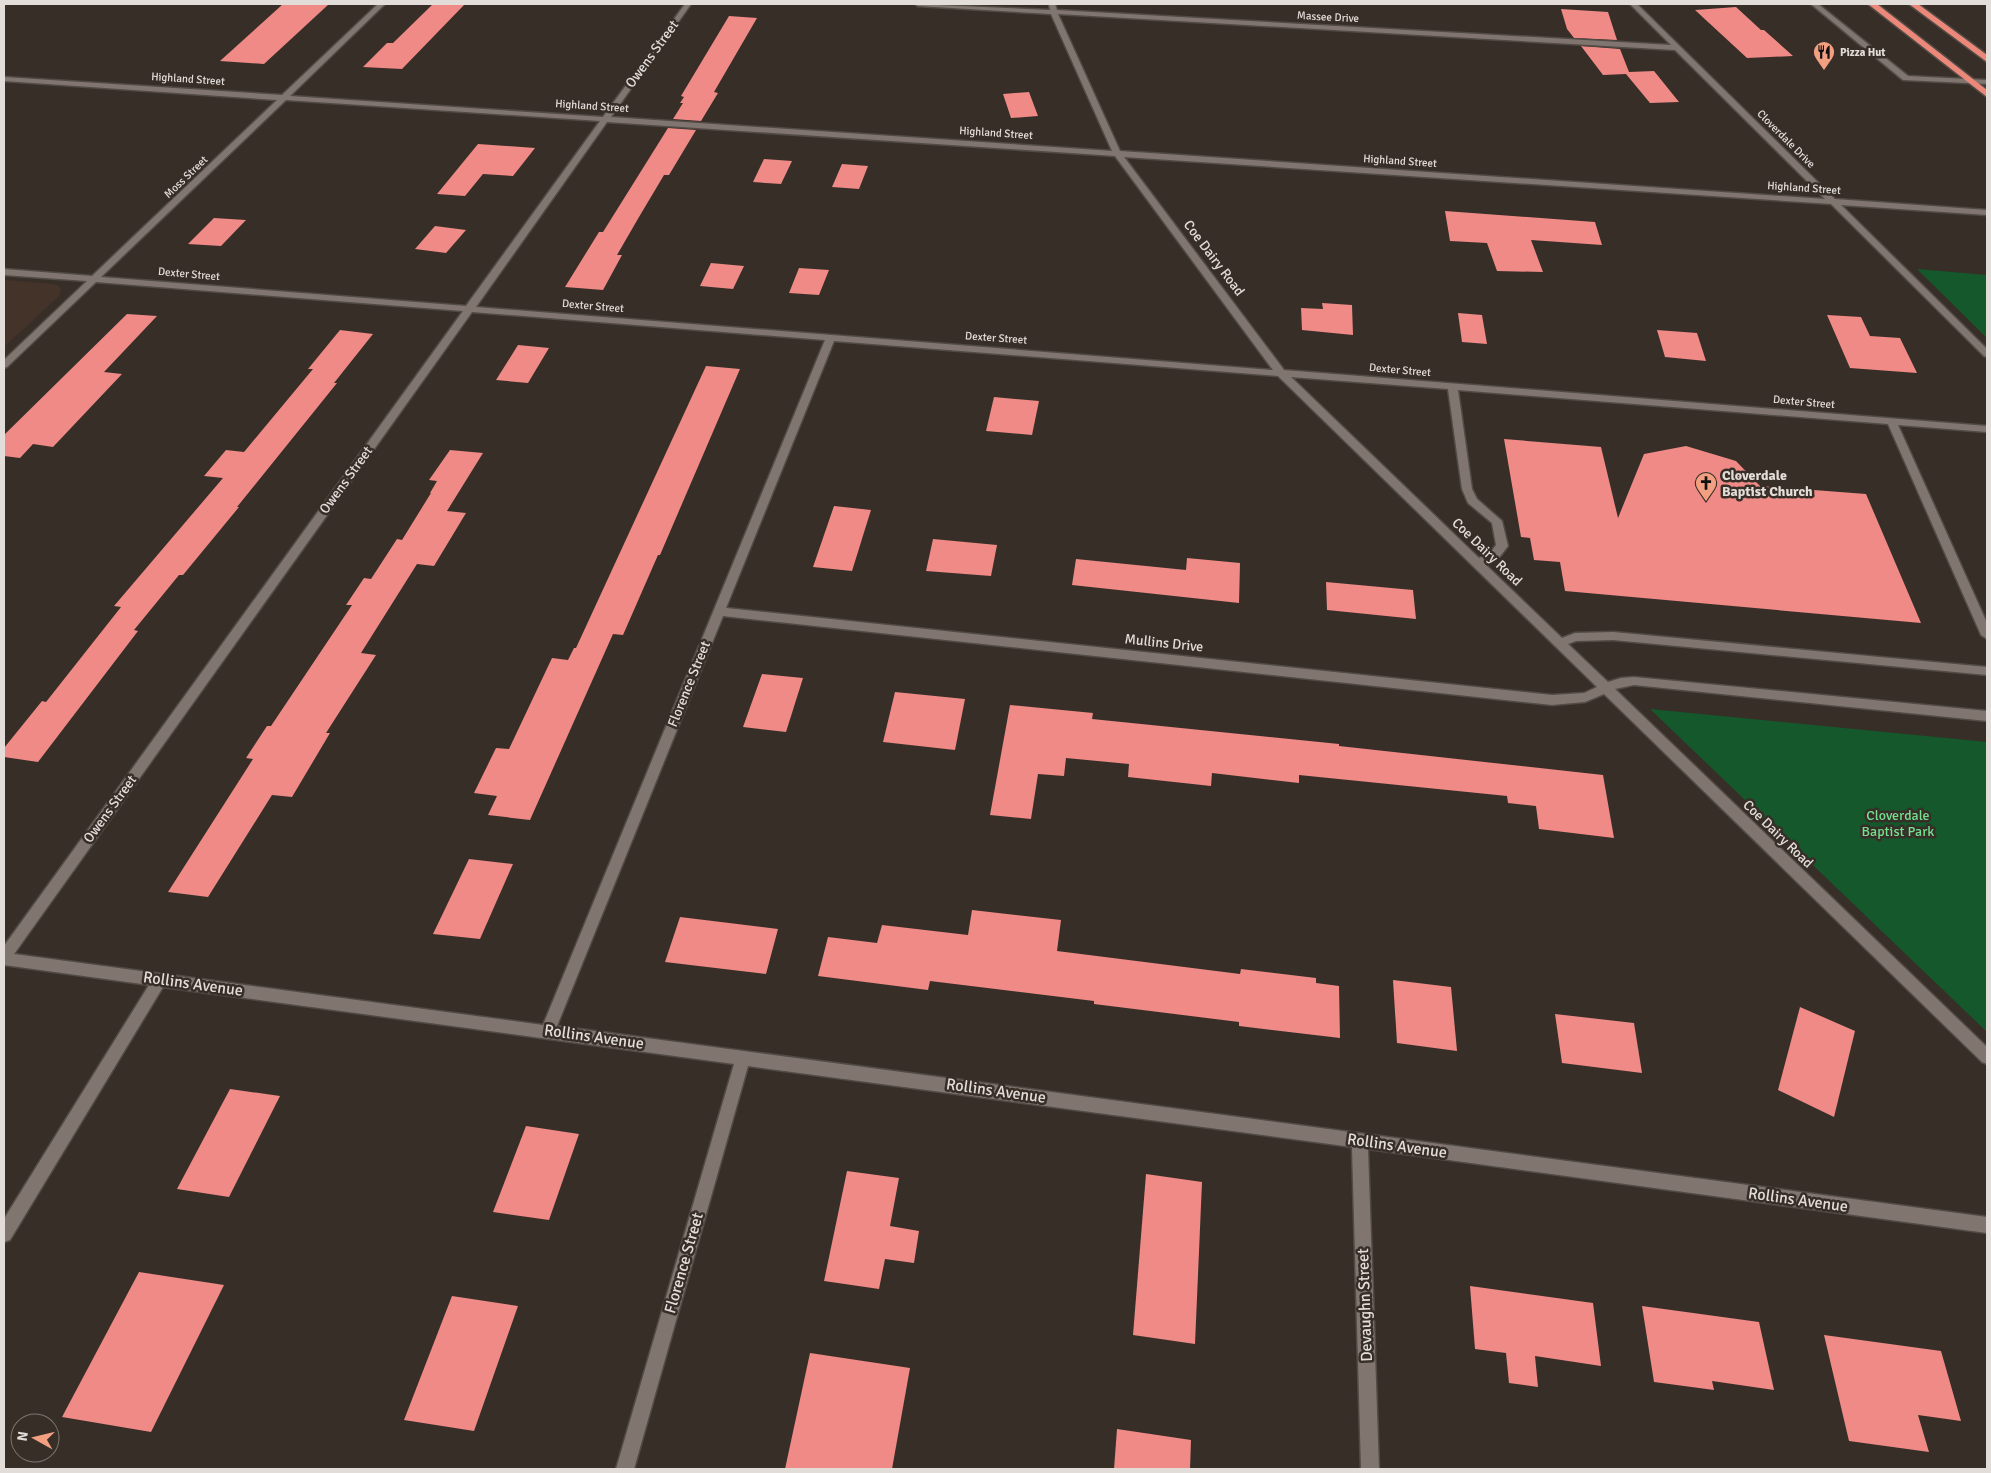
<svg xmlns="http://www.w3.org/2000/svg" width="1991" height="1473" font-family="Signika,sans-serif">
<style>
.education{fill:#443329}
.green{fill:#14582b}
.building{fill:#ef8a86}
.lines{fill:none;stroke-linecap:round;stroke-linejoin:round}
.minor-casing{stroke:#514a45;stroke-width:3}
.highway-casing{stroke:#514a45;stroke-width:3}
.minor{fill:#81766f;fill-rule:evenodd}
.highway{fill:#eb8879;fill-rule:evenodd}
.labels{text-anchor:middle;dominant-baseline:central;stroke-width:5;stroke-linejoin:round;paint-order:stroke}
.far-street-label{font-size:11px;fill:#e3ddd9;stroke:#372e28}
.far-poi-label{font-size:11px;font-weight:bold;fill:#e3ddd9;stroke:#372e28;text-anchor:start}
.street-label{font-size:14px;fill:#e3ddd9;stroke:#372e28}
.poi-label{font-size:14px;font-weight:bold;fill:#e3ddd9;stroke:#372e28;text-anchor:start}
.park-label{font-size:14px;fill:#73e18f;stroke:#372e28}
.near-street-label{font-size:16px;fill:#e3ddd9;stroke:#372e28}
</style>
<rect width="100%" height="100%" fill="#372e28"/>
<path class="education" d="M 4,280 L 53,284 L 59,286 L 61,290 L 59,296 L 4,347 Z"/>
<g class="green">
<path d="M 1917,269 L 1987,275 L 1987,338 Z"/>
<path d="M 1650,709 L 1987,742 L 1987,1032 Z"/>
</g>
<g class="building">
<path d="M 283,4 L 329,4 L 264,64 L 220,61 Z"/>
<path d="M 433,4 L 465,4 L 402,69 L 363,67 L 387,43 L 393,43 Z"/>
<path d="M 1736,7 L 1761,30 L 1764,30 L 1793,56 L 1747,58 L 1695,10 Z"/>
<path d="M 1561,9 L 1608,12 L 1617,40 L 1574,38 L 1567,29 Z"/>
<path d="M 729,16 L 757,18 L 714,92 L 718,93 L 701,121 L 673,119 L 683,103 L 680,103 L 684,97 L 681,96 Z"/>
<path d="M 1581,46 L 1620,49 L 1629,72 L 1654,71 L 1679,102 L 1650,103 L 1626,74 L 1603,75 Z"/>
<path d="M 1029,92 L 1038,116 L 1011,118 L 1003,94 Z"/>
<path d="M 668,128 L 696,130 L 669,175 L 664,175 L 639,217 L 617,255 L 622,255 L 603,290 L 565,287 L 599,232 L 603,232 Z"/>
<path d="M 478,144 L 535,148 L 513,176 L 483,174 L 465,196 L 437,194 Z"/>
<path d="M 764,159 L 792,161 L 781,184 L 753,182 Z"/>
<path d="M 842,164 L 868,166 L 859,189 L 832,187 Z"/>
<path d="M 1445,211 L 1595,222 L 1602,245 L 1531,240 L 1543,272 L 1497,271 L 1487,243 L 1450,241 Z"/>
<path d="M 214,218 L 246,220 L 221,246 L 188,244 Z"/>
<path d="M 435,226 L 466,230 L 446,253 L 415,249 Z"/>
<path d="M 711,263 L 744,266 L 733,289 L 700,286 Z"/>
<path d="M 799,268 L 829,270 L 819,295 L 789,293 Z"/>
<path d="M 1322,303 L 1352,305 L 1353,335 L 1302,330 L 1301,308 L 1323,309 Z"/>
<path d="M 1458,313 L 1482,315 L 1487,344 L 1462,342 Z"/>
<path d="M 127,314 L 157,316 L 104,372 L 122,374 L 53,447 L 33,444 L 20,458 L 4,456 L 4,435 Z"/>
<path d="M 1827,315 L 1861,317 L 1870,336 L 1900,338 L 1917,373 L 1850,368 Z"/>
<path d="M 340,330 L 373,334 L 334,383 L 337,383 L 237,507 L 239,507 L 183,575 L 179,575 L 134,630 L 138,631 L 38,762 L 4,757 L 4,748 L 42,701 L 46,702 L 121,607 L 114,606 L 223,478 L 204,476 L 226,450 L 244,452 L 313,369 L 308,369 Z"/>
<path d="M 1657,330 L 1697,333 L 1706,361 L 1665,357 Z"/>
<path d="M 518,345 L 549,348 L 528,383 L 496,380 Z"/>
<path d="M 706,366 L 740,369 L 660,555 L 658,555 L 623,635 L 613,634 L 530,820 L 488,815 L 497,796 L 474,793 L 496,748 L 509,749 L 552,658 L 568,660 L 574,648 L 576,648 Z"/>
<path d="M 994,397 L 1039,401 L 1032,435 L 986,431 Z"/>
<path d="M 1504,439 L 1601,447 L 1618,518 L 1644,454 L 1686,446 L 1736,461 L 1760,486 L 1866,494 L 1921,623 L 1565,591 L 1560,562 L 1534,560 L 1530,538 L 1521,537 Z"/>
<path d="M 450,450 L 483,453 L 447,511 L 466,513 L 434,566 L 417,564 L 361,653 L 376,655 L 326,733 L 330,733 L 292,797 L 272,795 L 208,897 L 168,892 L 253,759 L 246,758 L 267,726 L 271,726 L 352,605 L 346,605 L 364,578 L 371,579 L 397,539 L 402,540 L 431,493 L 430,493 L 437,481 L 429,480 Z"/>
<path d="M 834,506 L 871,510 L 852,571 L 813,567 Z"/>
<path d="M 933,539 L 997,545 L 991,576 L 926,571 Z"/>
<path d="M 1187,558 L 1240,563 L 1239,603 L 1072,585 L 1076,559 L 1186,570 Z"/>
<path d="M 1326,582 L 1413,590 L 1416,619 L 1327,610 Z"/>
<path d="M 762,674 L 803,678 L 786,732 L 743,727 Z"/>
<path d="M 895,692 L 965,699 L 955,750 L 883,742 Z"/>
<path d="M 1010,705 L 1093,713 L 1092,719 L 1339,744 L 1339,746 L 1603,775 L 1614,838 L 1539,829 L 1536,806 L 1508,803 L 1507,796 L 1299,775 L 1299,783 L 1212,773 L 1211,786 L 1128,777 L 1129,764 L 1066,758 L 1064,776 L 1038,774 L 1031,819 L 990,815 Z"/>
<path d="M 469,859 L 513,864 L 480,939 L 433,934 Z"/>
<path d="M 972,910 L 1061,920 L 1057,951 L 1240,974 L 1241,969 L 1316,978 L 1316,983 L 1339,986 L 1340,1038 L 1239,1026 L 1239,1022 L 1094,1004 L 1094,1001 L 930,981 L 928,990 L 818,976 L 828,937 L 877,943 L 882,925 L 968,935 Z"/>
<path d="M 680,917 L 778,929 L 766,974 L 665,962 Z"/>
<path d="M 1393,980 L 1451,987 L 1457,1051 L 1397,1043 Z"/>
<path d="M 1800,1007 L 1855,1031 L 1834,1117 L 1778,1090 Z"/>
<path d="M 1555,1014 L 1634,1023 L 1642,1073 L 1562,1063 Z"/>
<path d="M 230,1089 L 280,1096 L 229,1197 L 177,1189 Z"/>
<path d="M 526,1126 L 579,1134 L 549,1220 L 493,1212 Z"/>
<path d="M 847,1171 L 899,1178 L 890,1226 L 919,1231 L 914,1263 L 885,1259 L 879,1289 L 824,1281 Z"/>
<path d="M 1146,1174 L 1202,1182 L 1195,1344 L 1133,1335 Z"/>
<path d="M 139,1272 L 224,1285 L 151,1432 L 62,1417 Z"/>
<path d="M 1470,1286 L 1593,1303 L 1601,1366 L 1535,1356 L 1538,1387 L 1509,1383 L 1506,1353 L 1475,1349 Z"/>
<path d="M 452,1296 L 518,1306 L 474,1431 L 404,1420 Z"/>
<path d="M 1642,1306 L 1759,1322 L 1774,1390 L 1712,1381 L 1714,1390 L 1654,1382 Z"/>
<path d="M 1824,1335 L 1941,1351 L 1961,1421 L 1918,1415 L 1929,1452 L 1849,1441 Z"/>
<path d="M 810,1353 L 910,1368 L 892,1469 L 785,1469 Z"/>
<path d="M 1117,1429 L 1191,1440 L 1190,1469 L 1114,1469 Z"/>
</g>
<g class="lines">
<g class="minor-casing">
<g id="minor">
<path d="M 378,4 L 385,4 L 290,96 L 603,117 L 685,4 L 691,4 L 611,117 L 1112,151 L 1051,14 L 918,6 L 915,4 L 1050,10 L 1049,4 L 1055,4 L 1057,10 L 1671,45 L 1630,4 L 1637,4 L 1835,199 L 1987,210 L 1987,215 L 1841,205 L 1987,349 L 1987,357 L 1984,356 L 1831,204 L 1124,157 L 1284,370 L 1987,426 L 1987,432 L 1898,425 L 1987,623 L 1987,639 L 1981,635 L 1888,424 L 1458,390 L 1472,489 L 1477,499 L 1502,521 L 1508,546 L 1498,559 L 1485,564 L 1562,638 L 1575,633 L 1613,632 L 1987,667 L 1987,675 L 1613,640 L 1576,641 L 1568,644 L 1608,682 L 1621,678 L 1634,677 L 1987,711 L 1987,721 L 1634,685 L 1615,689 L 1987,1047 L 1987,1064 L 1982,1062 L 1604,694 L 1585,702 L 1552,705 L 723,616 L 557,1026 L 1987,1217 L 1987,1233 L 1368,1149 L 1379,1469 L 1361,1469 L 1352,1147 L 748,1066 L 634,1469 L 616,1469 L 734,1064 L 163,987 L 10,1240 L 4,1242 L 4,1219 L 149,985 L 4,965 L 4,946 L 463,311 L 96,282 L 7,367 L 4,368 L 4,360 L 87,281 L 4,275 L 4,269 L 92,276 L 277,100 L 4,81 L 4,77 L 282,95 ZM 1058,14 L 1675,50 L 1825,199 L 1120,151 ZM 286,100 L 600,121 L 466,306 L 101,277 ZM 607,122 L 1115,156 L 1273,370 L 476,307 ZM 472,312 L 825,340 L 543,1025 L 14,954 ZM 834,341 L 1278,376 L 1597,687 L 1584,693 L 1552,695 L 726,608 ZM 1291,377 L 1448,389 L 1462,489 L 1468,503 L 1492,523 L 1496,545 L 1490,553 L 1479,558 Z"/>
<path d="M 1811,4 L 1818,4 L 1908,76 L 1987,80 L 1987,84 L 1903,80 Z"/>
</g>
</g>
<g class="highway-casing">
<g id="highway">
<path d="M 1868,4 L 1877,4 L 1987,90 L 1987,97 Z"/>
<path d="M 1909,4 L 1918,4 L 1987,55 L 1987,62 Z"/>
</g>
</g>
<use href="#minor" class="minor"/>
<use href="#highway" class="highway"/>
</g>
<defs>
<g id="restaurant-pin" transform="scale(1.125)"><path d="M0 17L-7.5 6A9.5 9.5 0 1 1 7.5 6Z" fill="#f2a081" stroke="#372e28"/><path d="M-5-6h1v4h1v-4h1v4h1v-4h1v5L-1.5 .5V6h-2V.5L-5-1ZM5-6V6H3V1.5H1.5Q1.5-4 5-6Z" fill="#111"/></g>
<g id="church-pin" transform="scale(1.125)"><path d="M0 17L-7.5 6A9.5 9.5 0 1 1 7.5 6Z" fill="#f2a081" stroke="#372e28"/><path d="M-1.2-6h2.4v3.5h3.3v2.4h-3.3V6h-2.4V-.1h-3.3v-2.4h3.3Z" fill="#111"/></g>
</defs>
<g fill-rule="evenodd">
<use href="#restaurant-pin" x="1824" y="52"/>
<use href="#church-pin" x="1706" y="483"/>
</g>
<g class="labels">
<g class="far-street-label">
<text transform="translate(1328 17) rotate(3)">Massee Drive</text>
<text transform="translate(188 79) rotate(4)">Highland Street</text>
<text transform="translate(592 106) rotate(4)">Highland Street</text>
<text transform="translate(996 133) rotate(4)">Highland Street</text>
<text transform="translate(1786 139) rotate(45)">Cloverdale Drive</text>
<text transform="translate(1400 161) rotate(4)">Highland Street</text>
<text transform="translate(186 177) rotate(-44)">Moss Street</text>
<text transform="translate(1804 188) rotate(4)">Highland Street</text>
<text transform="translate(189 274) rotate(5)">Dexter Street</text>
<text transform="translate(593 306) rotate(5)">Dexter Street</text>
<text transform="translate(996 338) rotate(4)">Dexter Street</text>
<text transform="translate(1400 370) rotate(5)">Dexter Street</text>
<text transform="translate(1804 402) rotate(5)">Dexter Street</text>
</g>
<g class="far-poi-label">
<text x="1840" y="52">Pizza Hut</text>
</g>
<g class="street-label">
<text transform="translate(652 54) rotate(-54)">Owens Street</text>
<text transform="translate(1214 258) rotate(53)">Coe Dairy Road</text>
<text transform="translate(346 480) rotate(-54)">Owens Street</text>
<text transform="translate(1487 552) rotate(44)">Coe Dairy Road</text>
<text transform="translate(1164 643) rotate(6)">Mullins Drive</text>
<text transform="translate(689 684) rotate(-68)">Florence Street</text>
<text transform="translate(110 809) rotate(-54)">Owens Street</text>
<text transform="translate(1778 834) rotate(44)">Coe Dairy Road</text>
</g>
<g class="poi-label">
<text x="1722" y="475">Cloverdale<tspan x="1722" dy="16">Baptist Church</tspan></text>
</g>
<g class="park-label">
<text x="1898" y="815">Cloverdale<tspan x="1898" dy="16">Baptist Park</tspan></text>
</g>
<g class="near-street-label">
<text transform="translate(193 984) rotate(8)">Rollins Avenue</text>
<text transform="translate(594 1037) rotate(8)">Rollins Avenue</text>
<text transform="translate(996 1091) rotate(8)">Rollins Avenue</text>
<text transform="translate(1397 1146) rotate(8)">Rollins Avenue</text>
<text transform="translate(1798 1200) rotate(8)">Rollins Avenue</text>
<text transform="translate(684 1263) rotate(-74)">Florence Street</text>
<text transform="translate(1365 1305) rotate(-92)">Devaughn Street</text>
</g>
</g>
<rect width="1991" height="1473" fill="none" stroke="#e3ddd9" stroke-width="10"/>
<g transform="translate(35 1438) rotate(278)"><circle r="24" fill="#372e28" stroke="#7c746f"/>
<path d="M0-4L9 19L0 12L-9 19Z" fill="#f2a081"/>
<text y="-8" font-size="14" font-weight="bold" text-anchor="middle" fill="#e3ddd9">N</text>
</g>
</svg>
